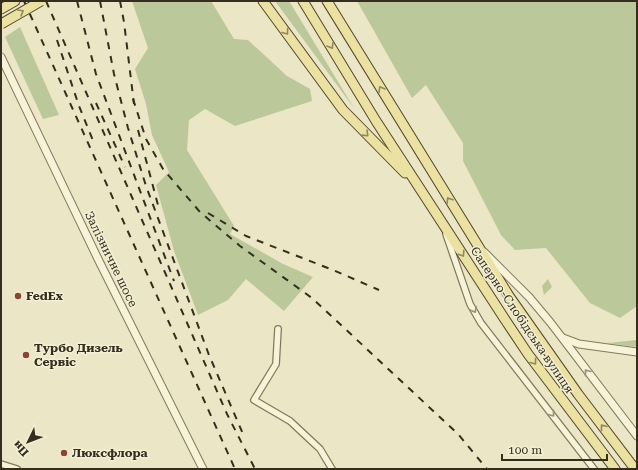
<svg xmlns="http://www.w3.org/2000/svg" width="638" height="470" font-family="'Roboto Serif',serif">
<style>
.green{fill:#bac89a}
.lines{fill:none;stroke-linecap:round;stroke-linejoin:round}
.minor-casing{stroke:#84795d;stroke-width:8}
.tertiary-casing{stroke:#84795d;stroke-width:9}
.primary-casing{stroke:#524731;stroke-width:11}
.minor{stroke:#f6f3d8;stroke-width:5.5}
.tertiary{stroke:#f6f3d8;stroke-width:7}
.primary{stroke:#ebe1a0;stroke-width:9}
.rail{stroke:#352e1f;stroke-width:2;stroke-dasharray:7 7;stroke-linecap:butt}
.primary-bridge-casing{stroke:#524731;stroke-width:11;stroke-linecap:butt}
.primary-bridge{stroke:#ebe1a0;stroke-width:9}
.oneway{stroke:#908860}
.oneway2{stroke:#96907c}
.poi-dot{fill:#8e4232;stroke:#f3efd4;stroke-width:1.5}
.labels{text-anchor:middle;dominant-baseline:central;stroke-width:3;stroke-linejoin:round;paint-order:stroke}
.street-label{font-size:12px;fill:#352e1f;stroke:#f3efd4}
.poi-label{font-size:12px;font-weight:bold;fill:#352e1f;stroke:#f3efd4;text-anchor:start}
</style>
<rect width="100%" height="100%" fill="#ebe6c5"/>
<g class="green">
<path d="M 132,1 L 211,1 L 234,39 L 248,40 L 287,76 L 310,89 L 312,101 L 235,126 L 205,109 L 189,120 L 187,150 L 234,226 L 230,234 L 283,264 L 313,277 L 284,311 L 246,279 L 228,300 L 198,315 L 174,251 L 156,185 L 169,172 L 152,135 L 146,104 L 135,69 L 148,48 Z"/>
<path d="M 275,1 L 289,1 L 354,108 Z"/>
<path d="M 357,1 L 637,1 L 637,306 L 620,318 L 590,303 L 546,248 L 515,250 L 501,235 L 463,161 L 463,143 L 426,85 L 412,98 Z"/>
<path d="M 20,27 L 59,115 L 43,119 L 5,37 Z"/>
<path d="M 548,279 L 552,287 L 544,295 L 542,286 Z"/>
<path d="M 637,340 L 637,347 L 607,343 Z"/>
</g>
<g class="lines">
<g class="minor-casing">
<g id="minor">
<path d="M 446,234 L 470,304 L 481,323 L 594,469"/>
<path d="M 278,329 L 276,364 L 254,400 L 290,421 L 320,449 L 332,469"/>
<path d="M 1,464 L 17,469"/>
</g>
</g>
<g class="tertiary-casing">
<g id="tertiary">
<path d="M 1,57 L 98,259 L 203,469"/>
<path d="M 484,252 L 529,297 L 550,322 L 637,436"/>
<path d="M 563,338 L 579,344 L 637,352"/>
</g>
</g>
<g class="primary-casing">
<g id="primary">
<path d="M 263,1 L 343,110 L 405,173"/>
<path d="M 303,1 L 376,121 L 504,318 L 528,354 L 615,469"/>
<path d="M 327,1 L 509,296 L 578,394 L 635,469"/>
<path d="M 1,9 L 15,1"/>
</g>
</g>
<use href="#minor" class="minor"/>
<use href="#tertiary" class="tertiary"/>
<use href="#primary" class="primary"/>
<g class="rail">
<path d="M 24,1 L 235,469"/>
<path d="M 46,1 L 227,414 L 255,469"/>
<path d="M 77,1 L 96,74 L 174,281"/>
<path d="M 100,1 L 114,74 L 128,128 L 146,186 L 209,355 L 243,434"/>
<path d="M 120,1 L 124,22 L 134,104"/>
<path d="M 57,40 L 79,106 L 94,143"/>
<path d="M 133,99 L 146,139 L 163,169 L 200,212 L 240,246 L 312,298 L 458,434 L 487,469"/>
<path d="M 96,103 L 125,167"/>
<path d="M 138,130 L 158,205"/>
<path d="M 208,213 L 246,236 L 333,270 L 379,290"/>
</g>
<g class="primary-bridge-casing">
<path id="primary-bridge" d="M 1,24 L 41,1"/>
</g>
<use href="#primary-bridge" class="primary-bridge"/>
</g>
<defs><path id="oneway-chevron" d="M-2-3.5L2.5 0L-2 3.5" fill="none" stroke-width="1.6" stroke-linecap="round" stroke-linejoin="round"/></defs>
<g class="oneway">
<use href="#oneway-chevron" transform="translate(21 12) rotate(-30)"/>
<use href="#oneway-chevron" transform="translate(286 32) rotate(54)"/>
<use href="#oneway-chevron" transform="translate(331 46) rotate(59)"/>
<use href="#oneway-chevron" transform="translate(381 89) rotate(-121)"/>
<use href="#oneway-chevron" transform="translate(366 134) rotate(44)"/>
<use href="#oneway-chevron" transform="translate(449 200) rotate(-122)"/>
<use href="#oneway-chevron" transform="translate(462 254) rotate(57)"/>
<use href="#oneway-chevron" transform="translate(534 362) rotate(53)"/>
<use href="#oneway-chevron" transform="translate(603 427) rotate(-128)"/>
</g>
<g class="oneway2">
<use href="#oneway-chevron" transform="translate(474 310) rotate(60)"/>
<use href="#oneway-chevron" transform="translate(587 372) rotate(-128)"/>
<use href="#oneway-chevron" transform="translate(552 414) rotate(52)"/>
</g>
<g class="poi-dot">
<circle cx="18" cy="296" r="4"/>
<circle cx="26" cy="355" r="4"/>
<circle cx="64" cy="453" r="4"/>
</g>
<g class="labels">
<g class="street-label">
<text transform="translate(111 259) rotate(64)">Залізничне шосе</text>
<text transform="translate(522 320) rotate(56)">Саперно-Слобідська вулиця</text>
</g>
<g class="poi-label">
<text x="26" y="296">FedEx</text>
<text x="34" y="348">Турбо Дизель<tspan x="34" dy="14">Сервіс</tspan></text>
<text x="72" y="453">Люксфлора</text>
</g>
</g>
<rect width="638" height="470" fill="none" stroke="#352e1f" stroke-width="4"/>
<g transform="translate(28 442) rotate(227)" stroke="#f3efd4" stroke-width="3" paint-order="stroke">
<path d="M0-3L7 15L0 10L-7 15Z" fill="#352e1f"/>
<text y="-6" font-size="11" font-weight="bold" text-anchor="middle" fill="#352e1f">Пн</text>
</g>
<path d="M502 454v6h105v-6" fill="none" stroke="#352e1f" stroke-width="2"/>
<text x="508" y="454" font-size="12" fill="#352e1f" stroke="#f3efd4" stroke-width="3" paint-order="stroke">100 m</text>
</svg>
